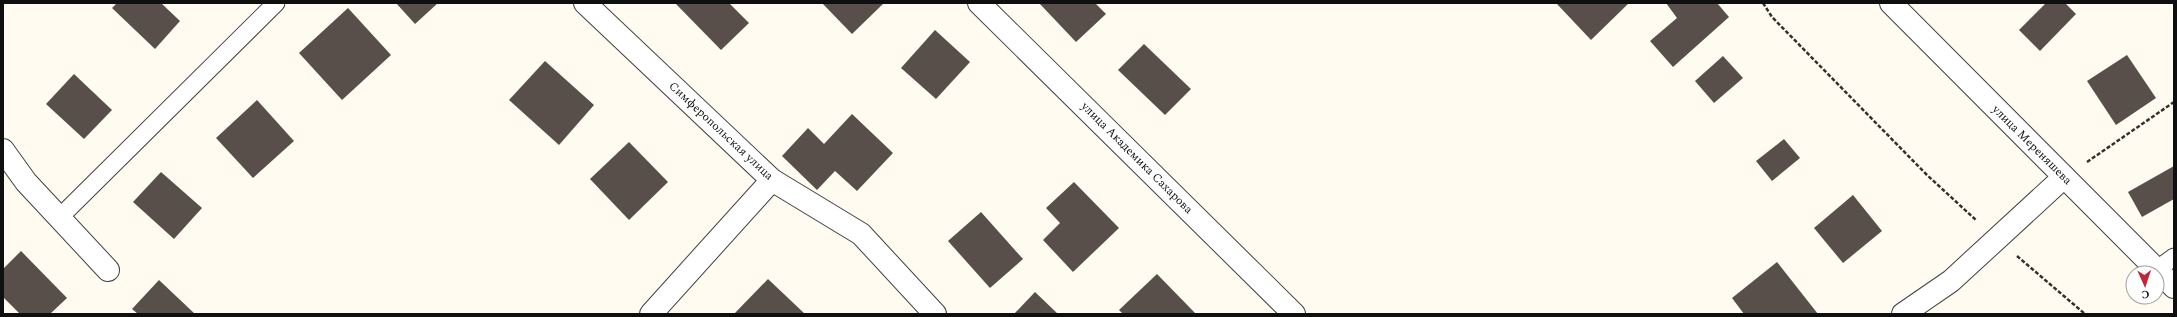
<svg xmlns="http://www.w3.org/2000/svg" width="2177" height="317" font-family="Spectral,serif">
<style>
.building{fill:#584f4b}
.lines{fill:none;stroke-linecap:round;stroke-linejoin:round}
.service-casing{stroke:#424242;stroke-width:19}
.minor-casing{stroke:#424242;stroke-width:24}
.path{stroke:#313131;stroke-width:2.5;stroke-dasharray:4 2;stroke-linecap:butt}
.service{stroke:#fff;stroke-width:17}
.minor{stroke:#fff;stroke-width:22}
.labels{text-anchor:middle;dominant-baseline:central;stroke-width:4;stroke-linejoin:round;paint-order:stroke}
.street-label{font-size:12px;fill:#0f0f0f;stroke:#fff}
</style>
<rect width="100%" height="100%" fill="#fffbf1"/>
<g class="building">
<path d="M 117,3 L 161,3 L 180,21 L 155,49 L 112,8 Z"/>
<path d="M 396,3 L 438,3 L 415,24 Z"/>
<path d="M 675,3 L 729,3 L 749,23 L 721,50 Z"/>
<path d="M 822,3 L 884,3 L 852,34 Z"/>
<path d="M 1039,3 L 1095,3 L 1106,14 L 1076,42 Z"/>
<path d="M 1558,3 L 1629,3 L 1591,40 L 1557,4 Z"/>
<path d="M 1666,3 L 1717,3 L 1729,17 L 1673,67 L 1650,41 L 1677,18 Z"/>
<path d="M 2046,3 L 2065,3 L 2076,14 L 2040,51 L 2019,30 Z"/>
<path d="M 348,8 L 391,55 L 342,100 L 299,53 Z"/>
<path d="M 935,30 L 970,62 L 936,99 L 901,68 Z"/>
<path d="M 1144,44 L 1191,89 L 1165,115 L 1118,70 Z"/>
<path d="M 2127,55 L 2156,98 L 2116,125 L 2087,81 Z"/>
<path d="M 1723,56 L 1743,78 L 1714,103 L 1695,81 Z"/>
<path d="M 545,61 L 594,105 L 559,145 L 509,100 Z"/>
<path d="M 74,74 L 112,110 L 84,139 L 46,104 Z"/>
<path d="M 257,100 L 294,141 L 253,178 L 216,138 Z"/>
<path d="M 852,114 L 893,153 L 857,191 L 835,171 L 817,190 L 782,156 L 808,128 L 824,144 Z"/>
<path d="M 1784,139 L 1800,158 L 1772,181 L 1756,161 Z"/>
<path d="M 629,142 L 668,182 L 629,220 L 590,179 Z"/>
<path d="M 2174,166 L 2174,199 L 2142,217 L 2128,192 Z"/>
<path d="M 161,172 L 202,208 L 174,239 L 133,202 Z"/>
<path d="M 1074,182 L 1119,228 L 1073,272 L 1043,240 L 1060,223 L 1046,208 Z"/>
<path d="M 1853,195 L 1882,231 L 1843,263 L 1814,228 Z"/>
<path d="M 981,212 L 1023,259 L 990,288 L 948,241 Z"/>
<path d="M 21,251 L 67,298 L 50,314 L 20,314 L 3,297 L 3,269 Z"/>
<path d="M 1777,262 L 1818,314 L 1744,314 L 1732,298 Z"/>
<path d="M 1157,274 L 1196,314 L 1123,314 L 1119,310 Z"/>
<path d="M 768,279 L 805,314 L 734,314 Z"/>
<path d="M 159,280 L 195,314 L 138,314 L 132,309 Z"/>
<path d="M 1035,292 L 1058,314 L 1014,314 Z"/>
</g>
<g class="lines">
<g class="service-casing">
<g id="service">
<path d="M 59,218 L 276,3"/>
<path d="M 2156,270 L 2174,257"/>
</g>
</g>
<g class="minor-casing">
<g id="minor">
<path d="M 585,3 L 772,180 L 861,234 L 935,314"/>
<path d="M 979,3 L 1294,314"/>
<path d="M 1891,3 L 2174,287"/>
<path d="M 3,150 L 26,182 L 108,270"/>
<path d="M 651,314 L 772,180"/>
<path d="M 1903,314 L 1951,281 L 2064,177"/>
</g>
</g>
<g class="path">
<path d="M 1763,3 L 1772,17 L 1927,175 L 1977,221"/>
<path d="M 2087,162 L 2174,102"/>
<path d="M 2017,256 L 2085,314"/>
</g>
<use href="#service" class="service"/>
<use href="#minor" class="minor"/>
</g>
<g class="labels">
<g class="street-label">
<text transform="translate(721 131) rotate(43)">Симферопольская улица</text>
<text transform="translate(2032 145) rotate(45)">улица Мереняшева</text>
<text transform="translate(1137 158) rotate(45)">улица Академика Сахарова</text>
</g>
</g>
<rect width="2177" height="317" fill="none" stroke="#0f0f0f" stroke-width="8"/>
<g transform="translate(2145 285) rotate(177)"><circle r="19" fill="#ffffff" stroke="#9f9f9f"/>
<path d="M0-3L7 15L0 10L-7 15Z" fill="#bf2636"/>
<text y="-6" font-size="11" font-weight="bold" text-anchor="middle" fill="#0f0f0f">С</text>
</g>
</svg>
